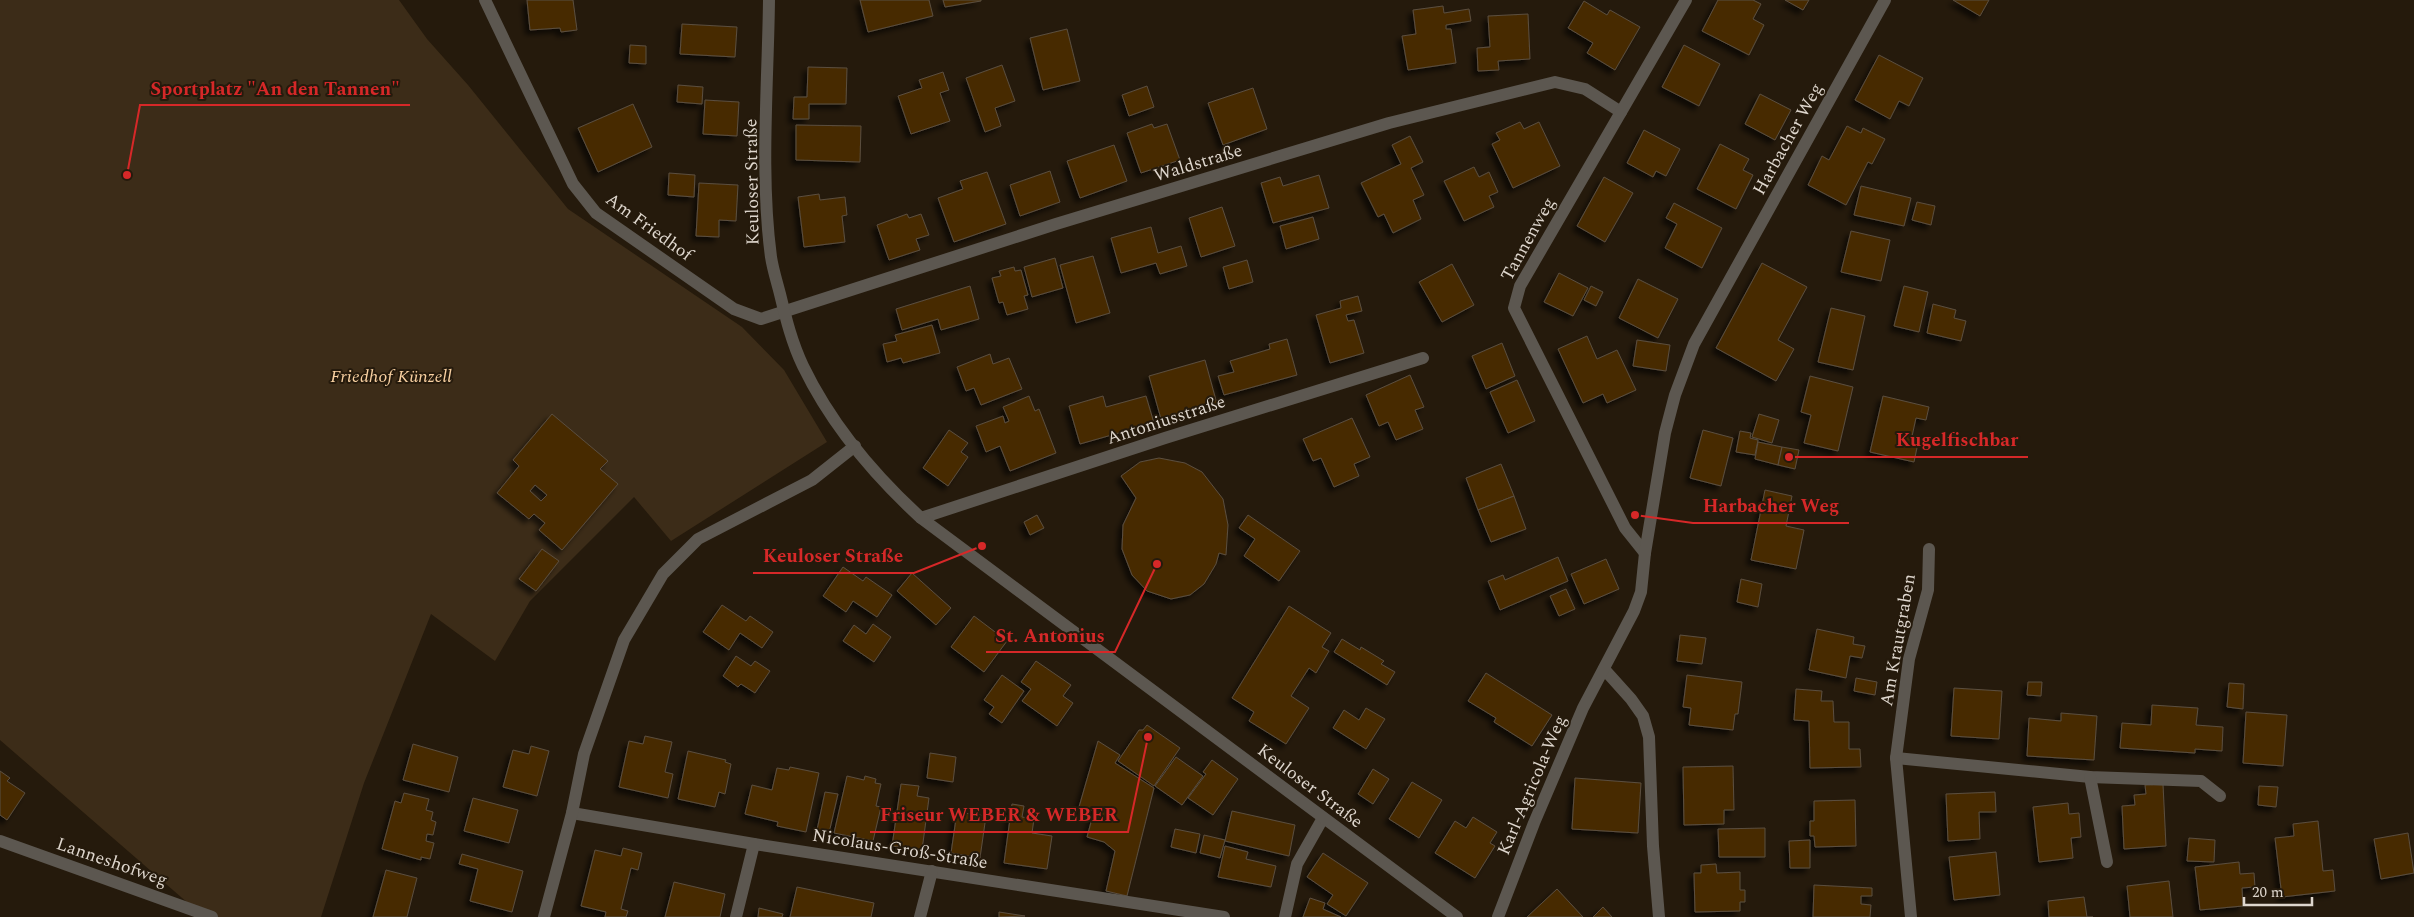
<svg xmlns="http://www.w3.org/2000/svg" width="2414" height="917" font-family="Spectral,serif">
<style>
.green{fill:#3c2c18}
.building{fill:#472c04;stroke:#5b4e3f;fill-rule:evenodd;filter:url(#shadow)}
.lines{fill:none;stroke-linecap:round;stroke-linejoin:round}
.minor{stroke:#5c5750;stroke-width:12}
.tertiary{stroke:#5c5750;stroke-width:12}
.labels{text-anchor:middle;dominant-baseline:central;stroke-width:4;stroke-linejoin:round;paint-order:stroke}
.street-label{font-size:18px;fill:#ded6cd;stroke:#251a0c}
.park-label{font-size:18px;font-style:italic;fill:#f8d0a1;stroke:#251a0c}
.leader{fill:none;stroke:#d62828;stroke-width:2}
.callout-dot{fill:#d62828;stroke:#251a0c;stroke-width:2}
.callout-label{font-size:19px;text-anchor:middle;font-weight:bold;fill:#d62828;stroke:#251a0c;stroke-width:4;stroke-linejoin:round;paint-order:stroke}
</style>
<defs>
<filter id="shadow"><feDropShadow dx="-4.5" dy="4.5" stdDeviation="2.5" flood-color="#0009"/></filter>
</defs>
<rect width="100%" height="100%" fill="#251a0c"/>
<path class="green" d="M 0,0 L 399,0 L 427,39 L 468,85 L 568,209 L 742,327 L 784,370 L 827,442 L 671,541 L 634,497 L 530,601 L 495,661 L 431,614 L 364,783 L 321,917 L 204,917 L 0,740 Z"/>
<g class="building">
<path d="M 527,0 L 573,0 L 577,30 L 561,32 L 560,28 L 530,30 Z"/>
<path d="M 860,0 L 929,0 L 933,16 L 868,32 Z"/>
<path d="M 943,0 L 981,0 L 981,1 L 945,7 Z"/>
<path d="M 1753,0 L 1761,4 L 1753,19 L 1764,25 L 1749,55 L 1702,31 L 1718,0 Z"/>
<path d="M 1785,0 L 1809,0 L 1803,10 Z"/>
<path d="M 1953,0 L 1989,0 L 1980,16 Z"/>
<path d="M 1584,1 L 1607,15 L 1610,10 L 1640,27 L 1615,70 L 1587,53 L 1593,43 L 1568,28 Z"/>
<path d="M 1443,6 L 1444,13 L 1469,9 L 1471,21 L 1446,25 L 1446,29 L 1451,29 L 1456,63 L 1408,70 L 1402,36 L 1416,34 L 1413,10 Z"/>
<path d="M 1528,14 L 1530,59 L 1498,61 L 1499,70 L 1478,71 L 1477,48 L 1490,47 L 1488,16 Z"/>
<path d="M 682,24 L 737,27 L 735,57 L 680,54 Z"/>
<path d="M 1067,29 L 1080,81 L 1043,90 L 1030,38 Z"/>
<path d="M 630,45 L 646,46 L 646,64 L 629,63 Z"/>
<path d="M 1684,45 L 1720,64 L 1699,106 L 1662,87 Z"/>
<path d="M 1879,55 L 1923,78 L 1909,106 L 1899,101 L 1890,119 L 1855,100 Z"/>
<path d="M 1002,65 L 1015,101 L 995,108 L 1001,126 L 985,132 L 966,78 Z"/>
<path d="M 808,67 L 847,68 L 846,104 L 809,104 L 809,119 L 793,119 L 794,97 L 807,97 Z"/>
<path d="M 943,72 L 949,90 L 940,93 L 950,121 L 911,134 L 898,96 L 922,88 L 919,80 Z"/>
<path d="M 678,85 L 703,87 L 702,104 L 677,102 Z"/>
<path d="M 1147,86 L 1154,107 L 1129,116 L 1122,95 Z"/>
<path d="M 1253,88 L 1267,129 L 1223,145 L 1208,103 Z"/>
<path d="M 1760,94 L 1791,110 L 1775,140 L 1745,124 Z"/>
<path d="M 705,100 L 739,102 L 737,136 L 703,134 Z"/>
<path d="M 633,104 L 652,147 L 598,172 L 578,128 Z"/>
<path d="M 1520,122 L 1524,129 L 1539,122 L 1560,166 L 1513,188 L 1492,144 L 1500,140 L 1496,133 Z"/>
<path d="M 1152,124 L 1154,128 L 1167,124 L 1180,160 L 1141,173 L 1127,133 Z"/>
<path d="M 796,125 L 861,126 L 860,162 L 796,160 Z"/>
<path d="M 1847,126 L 1861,133 L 1863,128 L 1885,139 L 1872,164 L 1868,162 L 1846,205 L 1808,185 L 1822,156 L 1829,160 Z"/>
<path d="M 1644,130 L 1680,149 L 1666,176 L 1656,171 L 1653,177 L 1627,163 Z"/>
<path d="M 1410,136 L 1423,162 L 1411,168 L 1424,195 L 1413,200 L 1421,219 L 1393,233 L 1384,214 L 1378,217 L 1361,183 L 1401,164 L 1392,145 Z"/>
<path d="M 1720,144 L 1749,159 L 1743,170 L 1753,175 L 1736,209 L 1697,189 Z"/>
<path d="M 1114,145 L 1127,181 L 1080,198 L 1067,161 Z"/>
<path d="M 1474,167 L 1479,177 L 1489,172 L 1498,192 L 1489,196 L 1494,207 L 1464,221 L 1444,181 Z"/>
<path d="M 1050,171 L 1060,202 L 1020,216 L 1010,185 Z"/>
<path d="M 987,172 L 1006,224 L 954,242 L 938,198 L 963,189 L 960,181 Z"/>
<path d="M 669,173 L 695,175 L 694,197 L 668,195 Z"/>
<path d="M 1319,175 L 1329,208 L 1273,223 L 1261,183 L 1280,177 L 1283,186 Z"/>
<path d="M 1604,177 L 1633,193 L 1605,242 L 1577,226 Z"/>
<path d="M 699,183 L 738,185 L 736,221 L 719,220 L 719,237 L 696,236 Z"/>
<path d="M 1861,186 L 1911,198 L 1904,226 L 1854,215 Z"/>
<path d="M 819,194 L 820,200 L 845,197 L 847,215 L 842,216 L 845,242 L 804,247 L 798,197 Z"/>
<path d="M 1917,202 L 1935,206 L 1931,225 L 1912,220 Z"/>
<path d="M 1674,203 L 1722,228 L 1702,268 L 1665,248 L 1677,224 L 1666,218 Z"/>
<path d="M 1222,207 L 1235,246 L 1201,257 L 1189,218 Z"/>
<path d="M 907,214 L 909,218 L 921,214 L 929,235 L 916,239 L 920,250 L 889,260 L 877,225 Z"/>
<path d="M 1313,217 L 1319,239 L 1286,249 L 1280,226 Z"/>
<path d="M 1151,227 L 1158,253 L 1181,246 L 1187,266 L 1160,274 L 1156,263 L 1121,273 L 1111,238 Z"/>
<path d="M 1851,231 L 1890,240 L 1881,281 L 1841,272 Z"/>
<path d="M 1093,256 L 1110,313 L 1076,323 L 1060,265 Z"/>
<path d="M 1055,258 L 1063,288 L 1032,297 L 1024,267 Z"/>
<path d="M 1247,260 L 1253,282 L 1229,289 L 1223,267 Z"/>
<path d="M 1762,263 L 1807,287 L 1778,340 L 1794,349 L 1776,381 L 1716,348 Z"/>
<path d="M 1452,264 L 1474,305 L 1442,322 L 1419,282 Z"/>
<path d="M 1014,267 L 1015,271 L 1021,270 L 1028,295 L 1024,296 L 1028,309 L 1007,315 L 1003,302 L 999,303 L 992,278 L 1001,276 L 999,271 Z"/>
<path d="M 1559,273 L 1588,288 L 1573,316 L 1544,302 Z"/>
<path d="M 1638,279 L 1678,299 L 1658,338 L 1619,318 Z"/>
<path d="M 970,286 L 979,319 L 941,330 L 938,319 L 902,330 L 896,309 Z"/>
<path d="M 1591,286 L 1603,292 L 1596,306 L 1584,300 Z"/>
<path d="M 1904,286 L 1928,292 L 1919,332 L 1894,326 Z"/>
<path d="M 1358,296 L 1362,311 L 1346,315 L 1348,321 L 1354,320 L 1364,353 L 1330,363 L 1316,315 L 1341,308 L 1340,301 Z"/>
<path d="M 1933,304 L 1956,310 L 1954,318 L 1966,321 L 1961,341 L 1927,333 Z"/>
<path d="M 1831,308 L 1865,316 L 1853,370 L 1818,362 Z"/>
<path d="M 932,325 L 940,353 L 903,363 L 901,358 L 887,362 L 883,344 L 897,341 L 895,335 Z"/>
<path d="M 1587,336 L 1597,359 L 1617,350 L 1636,390 L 1607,403 L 1603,394 L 1583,403 L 1558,349 Z"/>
<path d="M 1287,339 L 1297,375 L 1224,395 L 1218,376 L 1234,372 L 1230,361 L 1270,349 L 1269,344 Z"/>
<path d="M 1637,340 L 1670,345 L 1666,371 L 1633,366 Z"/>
<path d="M 1502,343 L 1515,376 L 1486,389 L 1472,356 Z"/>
<path d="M 990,354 L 993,364 L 1009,358 L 1022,389 L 981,405 L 974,388 L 966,391 L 957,367 Z"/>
<path d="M 1205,360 L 1217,404 L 1161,419 L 1149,376 Z"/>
<path d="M 1410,375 L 1424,407 L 1415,410 L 1423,429 L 1396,440 L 1388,422 L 1379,426 L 1366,395 Z"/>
<path d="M 1810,376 L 1853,387 L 1838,451 L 1804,443 L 1811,415 L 1801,412 Z"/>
<path d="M 1517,380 L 1535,421 L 1508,433 L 1490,392 Z"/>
<path d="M 1029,396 L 1035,411 L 1039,409 L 1056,453 L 1010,471 L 1000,446 L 986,452 L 976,426 L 1003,416 L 1005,423 L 1009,421 L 1003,407 Z"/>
<path d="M 1103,396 L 1106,407 L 1146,396 L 1154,423 L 1080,444 L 1069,406 Z"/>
<path d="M 1883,396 L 1929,407 L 1926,420 L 1916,418 L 1911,441 L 1918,443 L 1914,462 L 1870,452 Z"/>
<path d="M 552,414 L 608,461 L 600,469 L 618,484 L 562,550 L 539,530 L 545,523 L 534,514 L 529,519 L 497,493 L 519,466 L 513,460 ZM 535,485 L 547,495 L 541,501 L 530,491 Z"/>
<path d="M 1759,414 L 1779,420 L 1772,443 L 1752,437 Z"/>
<path d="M 1352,418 L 1370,457 L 1354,464 L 1359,476 L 1334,487 L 1321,458 L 1313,461 L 1303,439 Z"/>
<path d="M 949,430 L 968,443 L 961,452 L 968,457 L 948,486 L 923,468 Z"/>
<path d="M 1703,430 L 1733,438 L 1721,486 L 1690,478 Z"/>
<path d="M 1740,431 L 1751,433 L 1750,438 L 1758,440 L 1755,455 L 1736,452 Z"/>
<path d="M 1758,442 L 1782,447 L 1778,465 L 1755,459 Z"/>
<path d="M 1782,447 L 1799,450 L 1795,469 L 1778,465 Z"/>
<path d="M 1159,458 L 1185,463 L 1202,472 L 1223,499 L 1228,525 L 1226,555 L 1219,553 L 1216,564 L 1204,584 L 1190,595 L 1171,599 L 1147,591 L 1132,575 L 1122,549 L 1123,525 L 1136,498 L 1121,476 L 1140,462 Z"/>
<path d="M 1501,464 L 1514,496 L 1478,510 L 1466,478 Z"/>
<path d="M 1765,490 L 1792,496 L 1786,526 L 1804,530 L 1796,569 L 1751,560 Z"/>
<path d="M 1514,496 L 1526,529 L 1491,542 L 1478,510 Z"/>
<path d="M 1037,515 L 1044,528 L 1030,535 L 1024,522 Z"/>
<path d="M 1248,515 L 1300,551 L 1279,581 L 1244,556 L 1255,539 L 1239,528 Z"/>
<path d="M 542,549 L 559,561 L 536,591 L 519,579 Z"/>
<path d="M 1558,557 L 1568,581 L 1500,610 L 1488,581 L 1503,575 L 1505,580 Z"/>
<path d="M 1606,559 L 1619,589 L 1584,604 L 1571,574 Z"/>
<path d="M 843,567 L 863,581 L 866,577 L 892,595 L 877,617 L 853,601 L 846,612 L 823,596 Z"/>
<path d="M 912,573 L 951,608 L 936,625 L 897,591 Z"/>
<path d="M 1741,579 L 1762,584 L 1758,607 L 1737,602 Z"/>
<path d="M 1566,589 L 1575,609 L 1559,616 L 1550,596 Z"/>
<path d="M 722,605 L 746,621 L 750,616 L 773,632 L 762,648 L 740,633 L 729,650 L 703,632 Z"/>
<path d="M 1289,606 L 1331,633 L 1322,647 L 1329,651 L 1316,673 L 1309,668 L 1291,696 L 1309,708 L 1286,744 L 1249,721 L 1254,712 L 1232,698 Z"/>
<path d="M 974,616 L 1007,641 L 984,672 L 951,647 Z"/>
<path d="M 873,624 L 891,637 L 874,662 L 843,641 L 854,625 L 866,634 Z"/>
<path d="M 1817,629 L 1854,637 L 1853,644 L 1865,646 L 1862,658 L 1850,656 L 1846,678 L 1809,670 Z"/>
<path d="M 1680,635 L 1706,638 L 1702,664 L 1677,661 Z"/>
<path d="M 1342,639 L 1360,650 L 1361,647 L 1384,661 L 1381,664 L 1395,672 L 1387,685 L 1334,652 Z"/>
<path d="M 736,656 L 751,666 L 755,661 L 770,671 L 755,693 L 741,684 L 738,687 L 723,676 Z"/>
<path d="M 1036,661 L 1071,685 L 1063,696 L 1073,703 L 1057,726 L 1022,701 L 1031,689 L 1021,682 Z"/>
<path d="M 1486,673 L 1552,715 L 1532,746 L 1494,722 L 1496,718 L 1468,701 Z"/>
<path d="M 1002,675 L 1024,691 L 1002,723 L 989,714 L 994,707 L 984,700 Z"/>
<path d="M 1687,675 L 1742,682 L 1738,714 L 1735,714 L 1733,730 L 1689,725 L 1691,708 L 1683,707 Z"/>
<path d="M 1856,678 L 1877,682 L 1875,695 L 1854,691 Z"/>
<path d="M 2028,682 L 2042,682 L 2041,696 L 2027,695 Z"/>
<path d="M 2229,683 L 2244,684 L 2243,709 L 2227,707 Z"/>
<path d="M 1954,688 L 2002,691 L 1999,739 L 1951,736 Z"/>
<path d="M 1796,689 L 1822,691 L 1821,701 L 1833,701 L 1834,722 L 1849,722 L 1849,749 L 1860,749 L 1861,767 L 1810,768 L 1809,721 L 1794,720 Z"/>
<path d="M 2152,705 L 2198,708 L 2196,725 L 2223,727 L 2222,751 L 2195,749 L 2195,753 L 2120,748 L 2122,723 L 2151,725 Z"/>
<path d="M 1366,708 L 1385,719 L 1366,749 L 1333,728 L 1344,710 L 1359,720 Z"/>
<path d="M 2246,712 L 2287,715 L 2283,766 L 2243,763 Z"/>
<path d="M 2061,713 L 2097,716 L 2094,760 L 2027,756 L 2029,718 L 2061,721 Z"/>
<path d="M 1147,725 L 1180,748 L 1154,786 L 1118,761 L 1139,730 L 1143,730 Z"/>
<path d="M 645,736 L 672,742 L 665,772 L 673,774 L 668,798 L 619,787 L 629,741 L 643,744 Z"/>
<path d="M 1098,741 L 1120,755 L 1115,763 L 1154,788 L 1127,896 L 1106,891 L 1115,851 L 1104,842 L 1087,837 L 1094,811 L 1079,807 Z"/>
<path d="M 413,744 L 458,757 L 449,792 L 403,780 Z"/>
<path d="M 531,746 L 549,751 L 537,796 L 503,787 L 513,750 L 529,754 Z"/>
<path d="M 688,751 L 726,760 L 725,762 L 731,764 L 725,794 L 719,792 L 715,807 L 678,799 Z"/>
<path d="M 930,753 L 956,757 L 953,782 L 927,778 Z"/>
<path d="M 1176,757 L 1203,776 L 1182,805 L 1155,786 Z"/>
<path d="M 1212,760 L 1238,779 L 1213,815 L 1188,798 L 1206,774 L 1203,772 Z"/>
<path d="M 1733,766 L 1734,810 L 1724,810 L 1724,824 L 1684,825 L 1683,767 Z"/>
<path d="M 790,767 L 819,773 L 806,832 L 777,826 L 778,822 L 745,814 L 752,785 L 772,790 L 777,768 L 789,770 Z"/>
<path d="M 1373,769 L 1389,779 L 1373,804 L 1358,794 Z"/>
<path d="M 0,771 L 10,778 L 7,781 L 25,793 L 7,820 L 0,815 Z"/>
<path d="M 847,776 L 864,780 L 865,776 L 876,779 L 875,783 L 881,784 L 876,806 L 881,807 L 873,841 L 834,833 Z"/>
<path d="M 1575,778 L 1641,783 L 1638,833 L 1572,829 Z"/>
<path d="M 1412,782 L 1442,800 L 1419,838 L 1389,819 Z"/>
<path d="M 901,784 L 919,786 L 917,796 L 929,798 L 922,850 L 892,846 Z"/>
<path d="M 2163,784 L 2166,846 L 2124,849 L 2122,806 L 2135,805 L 2134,795 L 2146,794 L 2145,785 Z"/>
<path d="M 2259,786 L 2278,787 L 2276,807 L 2258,805 Z"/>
<path d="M 825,792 L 838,794 L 829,833 L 817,830 Z"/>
<path d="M 1995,792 L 1996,812 L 1979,812 L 1980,839 L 1948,841 L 1946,794 Z"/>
<path d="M 404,793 L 429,799 L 426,810 L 433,812 L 431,820 L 436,822 L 433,835 L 427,834 L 426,841 L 434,843 L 430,859 L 421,857 L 421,860 L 382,849 L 395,801 L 401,803 Z"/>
<path d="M 473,798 L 518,810 L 509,843 L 464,831 Z"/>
<path d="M 1855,800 L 1856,846 L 1815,847 L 1814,836 L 1810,836 L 1810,821 L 1814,821 L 1814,801 Z"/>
<path d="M 2068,803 L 2069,814 L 2079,813 L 2081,837 L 2071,838 L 2073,858 L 2039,862 L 2033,807 Z"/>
<path d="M 1012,804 L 1024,806 L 1022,817 L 1034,819 L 1032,833 L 1052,836 L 1047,869 L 1004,863 Z"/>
<path d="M 1232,811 L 1295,825 L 1289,856 L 1225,841 Z"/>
<path d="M 957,812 L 986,816 L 980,858 L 951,853 Z"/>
<path d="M 1473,817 L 1497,832 L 1490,843 L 1495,846 L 1475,878 L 1435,853 L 1455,821 L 1466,828 Z"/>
<path d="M 2318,821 L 2323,871 L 2333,870 L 2335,891 L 2282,897 L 2275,838 L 2294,836 L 2293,824 Z"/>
<path d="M 1765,828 L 1765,857 L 1719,857 L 1718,829 Z"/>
<path d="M 1175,829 L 1200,834 L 1196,853 L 1171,847 Z"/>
<path d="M 2408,833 L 2414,873 L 2381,879 L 2374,839 Z"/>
<path d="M 1204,835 L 1225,840 L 1220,858 L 1200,853 Z"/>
<path d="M 2189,838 L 2215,840 L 2214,862 L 2187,861 Z"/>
<path d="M 1810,840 L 1810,868 L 1790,868 L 1789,841 Z"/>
<path d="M 1225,846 L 1248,852 L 1246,859 L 1276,866 L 1271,887 L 1218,877 Z"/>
<path d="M 623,848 L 642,853 L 638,870 L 631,868 L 621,909 L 628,911 L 626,917 L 605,917 L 606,912 L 581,906 L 595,850 L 621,856 Z"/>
<path d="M 1996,852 L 2000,895 L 1954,900 L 1949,857 Z"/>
<path d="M 1323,853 L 1368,883 L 1346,916 L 1327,904 L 1333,895 L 1307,877 Z"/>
<path d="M 462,854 L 523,871 L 512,912 L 470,901 L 478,869 L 459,864 Z"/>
<path d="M 2239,862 L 2240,874 L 2254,873 L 2255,887 L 2242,888 L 2243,906 L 2200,910 L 2195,867 Z"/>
<path d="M 1716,864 L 1717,873 L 1740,872 L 1740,890 L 1745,890 L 1745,902 L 1740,902 L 1740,911 L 1695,912 L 1694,873 L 1701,873 L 1701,865 Z"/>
<path d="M 386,870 L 417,878 L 407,917 L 373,917 Z"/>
<path d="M 2169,881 L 2173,917 L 2130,917 L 2127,886 Z"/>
<path d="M 674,882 L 725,894 L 720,917 L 665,917 Z"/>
<path d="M 1814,885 L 1872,888 L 1872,896 L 1861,896 L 1861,904 L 1871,905 L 1870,917 L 1813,917 Z"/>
<path d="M 797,887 L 874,903 L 871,917 L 790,917 Z"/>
<path d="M 1557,889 L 1583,917 L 1527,917 Z"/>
<path d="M 2084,897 L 2087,917 L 2093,917 L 2049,917 L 2048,901 Z"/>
<path d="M 1310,898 L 1325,903 L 1323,909 L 1341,917 L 1303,917 Z"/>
<path d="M 1603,907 L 1612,917 L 1593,917 Z"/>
<path d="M 759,908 L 783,914 L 782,917 L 758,917 Z"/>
<path d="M 999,912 L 1025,916 L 999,917 Z"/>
</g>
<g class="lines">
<g class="minor">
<path d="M 485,0 L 573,184 L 596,213 L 734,309 L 761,319 L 1056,224 L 1389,123 L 1555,82 L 1585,89 L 1621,112"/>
<path d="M 921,518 L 1165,438 L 1423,358"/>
<path d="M 1645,553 L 1625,528 L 1514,308 L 1520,286 L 1686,0"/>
<path d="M 1604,669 L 1631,699 L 1643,716 L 1649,737 L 1653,846 L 1659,917"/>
<path d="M 1896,758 L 2090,777 L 2201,781 L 2220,796"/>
<path d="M 2090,777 L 2107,862"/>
<path d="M 572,813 L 754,844 L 1224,917"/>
<path d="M 0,841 L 212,917"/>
<path d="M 544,917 L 572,813 L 584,754 L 624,640 L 663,574 L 698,539 L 812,480 L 855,446"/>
<path d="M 736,917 L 754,844"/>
<path d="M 920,917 L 932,871"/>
<path d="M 1285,917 L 1297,864 L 1323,818"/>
<path d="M 1498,917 L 1534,823 L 1583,708 L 1634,611 L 1641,592 L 1645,553 L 1665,433 L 1675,395 L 1694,344 L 1885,0"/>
<path d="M 1911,917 L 1896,758 L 1909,659 L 1928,590 L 1929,549"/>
</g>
<path class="tertiary" d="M 769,0 C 768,84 760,175 771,257 C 773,270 777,282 780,294 C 786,319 792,343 803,366 C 831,424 874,475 921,518 L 1457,917"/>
</g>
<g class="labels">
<g class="street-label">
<text transform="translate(1788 139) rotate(-61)">Harbacher Weg</text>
<text transform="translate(1198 163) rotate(-17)">Waldstraße</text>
<text transform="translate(752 182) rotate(-91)">Keuloser Straße</text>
<text transform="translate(649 227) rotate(36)">Am Friedhof</text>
<text transform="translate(1528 239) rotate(-61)">Tannenweg</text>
<text transform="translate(1166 420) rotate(-18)">Antoniusstraße</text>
<text transform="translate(1898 640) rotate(-80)">Am Krautgraben</text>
<text transform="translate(1532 785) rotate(-67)">Karl-Agricola-Weg</text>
<text transform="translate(1310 786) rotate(37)">Keuloser Straße</text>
<text transform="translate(900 849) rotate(9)">Nicolaus-Groß-Straße</text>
<text transform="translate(112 862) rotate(19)">Lanneshofweg</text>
</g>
<g class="park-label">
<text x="391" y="376">Friedhof Künzell</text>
</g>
</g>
<path class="leader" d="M127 175L140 105H410M1789 457L1885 457H2028M1635 515L1693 523H1849M982 546L914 573H753M1157 564L1115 652H986M1148 737L1128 832H870"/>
<g class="callout-dot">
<circle cx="127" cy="175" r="5"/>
<circle cx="1789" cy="457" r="5"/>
<circle cx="1635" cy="515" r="5"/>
<circle cx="982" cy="546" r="5"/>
<circle cx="1157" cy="564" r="5"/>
<circle cx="1148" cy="737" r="5"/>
</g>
<g class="callout-label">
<text x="275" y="95">Sportplatz "An den Tannen"</text>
<text x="1957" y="446">Kugelfischbar</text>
<text x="1771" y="512">Harbacher Weg</text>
<text x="833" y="562">Keuloser Straße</text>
<text x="1050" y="642">St. Antonius</text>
<text x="999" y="821">Friseur WEBER &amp; WEBER</text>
</g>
<path d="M2244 897v8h68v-8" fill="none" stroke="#ded6cd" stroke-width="2.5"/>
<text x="2252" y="897" font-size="15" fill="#ded6cd" stroke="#251a0c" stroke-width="4" paint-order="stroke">20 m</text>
</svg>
